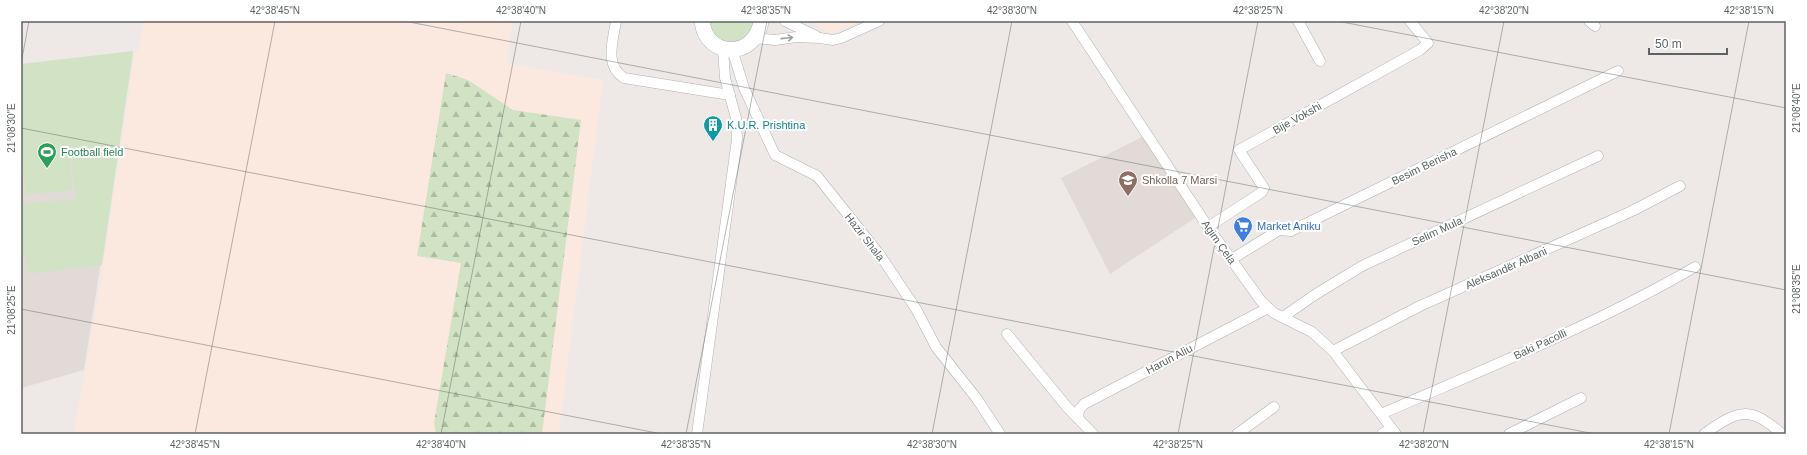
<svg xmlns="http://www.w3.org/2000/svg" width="1807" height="455" font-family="Arial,sans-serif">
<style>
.commercial{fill:#fbe8de}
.education{fill:#e1dad7}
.grass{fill:#d1e3c4}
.forest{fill:url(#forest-firs)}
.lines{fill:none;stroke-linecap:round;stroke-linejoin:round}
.street-casing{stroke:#aeb3b4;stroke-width:11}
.secondary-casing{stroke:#b0b5b7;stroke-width:16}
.street{stroke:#fff;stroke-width:10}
.secondary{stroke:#fff;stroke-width:15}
.oneway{stroke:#9ea1a2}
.ticks{fill:none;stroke:#5d6364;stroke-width:1;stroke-opacity:0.45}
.labels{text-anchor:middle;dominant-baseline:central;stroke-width:4;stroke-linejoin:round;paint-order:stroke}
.street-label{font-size:11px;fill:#5d6364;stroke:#fff}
.culture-label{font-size:11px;fill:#0d838f;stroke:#fff;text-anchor:start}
.leisure-label{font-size:11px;fill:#27864d;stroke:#fff;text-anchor:start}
.education-label{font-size:11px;fill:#785e54;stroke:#fff;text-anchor:start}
.shop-label{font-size:11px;fill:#366cbe;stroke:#fff;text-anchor:start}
.neatline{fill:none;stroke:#5d6364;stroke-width:1.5}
.ticks-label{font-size:10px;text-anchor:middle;fill:#5d6364}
</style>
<defs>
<pattern id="forest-firs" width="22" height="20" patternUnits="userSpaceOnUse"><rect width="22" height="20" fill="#d1e3c4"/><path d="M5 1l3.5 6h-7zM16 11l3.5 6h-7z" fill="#adbca3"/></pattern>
</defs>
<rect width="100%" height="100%" fill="#eee9e6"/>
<g class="commercial">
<path d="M 144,21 L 513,21 L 507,63 L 603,80 L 559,434 L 74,434 L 104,260 L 134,55 L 140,46 Z"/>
<path d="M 811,21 L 861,21 L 829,35 Z"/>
</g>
<g class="education">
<path d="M 133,54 L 84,370 L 21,388 L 21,69 Z"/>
<path d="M 1142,137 L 1198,216 L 1110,274 L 1061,178 Z"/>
</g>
<g class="grass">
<path d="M 708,21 L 754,21 C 750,39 729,52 714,36 C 711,32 709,25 708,21 Z"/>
<path d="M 133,51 L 102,265 L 28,274 L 25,254 L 21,254 L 21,204 L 76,199 L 68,133 L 72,190 L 26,195 L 21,148 L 21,64 Z"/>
</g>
<path class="forest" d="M 446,73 L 468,80 L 513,110 L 581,120 L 542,434 L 436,434 L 434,423 L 461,263 L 417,256 Z"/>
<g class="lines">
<g class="street-casing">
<g id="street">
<path d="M 616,21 C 613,41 604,65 624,78 L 730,95"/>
<path d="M 785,21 L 816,36"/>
<path d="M 1072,21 L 1208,227 L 1261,301 L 1274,313 L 1312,332 L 1333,351 L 1396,434"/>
<path d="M 1298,21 L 1320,61"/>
<path d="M 1589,21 L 1595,26"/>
<path d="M 755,38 L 775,40 L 796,37 L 820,38 L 833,40 L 841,38 L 879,21"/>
<path d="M 732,49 L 744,88 L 775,155 L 817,176 L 880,255 L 916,309 L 936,347 L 977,399 L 1000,434"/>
<path d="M 1208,227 L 1262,192 L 1264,188 L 1262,185 L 1239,150 L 1420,50 L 1428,43 L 1410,21"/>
<path d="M 1232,259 L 1279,230 L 1291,231 L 1618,71"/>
<path d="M 1283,317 L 1316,294 L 1362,266 L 1598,156"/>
<path d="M 1007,334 L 1067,407 L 1093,434"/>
<path d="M 1333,351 L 1420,306 L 1632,211 L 1680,186"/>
<path d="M 1381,414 C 1487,368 1595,325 1695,267"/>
<path d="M 1078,418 L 1079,410 L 1084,404 L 1268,308"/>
<path d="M 697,434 L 737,139 L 736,118 L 725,78 L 723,48"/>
<path d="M 1237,434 L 1274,407"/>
<path d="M 1382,434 L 1391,428"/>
<path d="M 1509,434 L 1581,398"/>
<path d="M 1704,434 C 1738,410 1749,405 1782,434"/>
</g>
</g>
<g class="secondary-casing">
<path id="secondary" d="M 702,21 C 706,59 756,59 761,21"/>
</g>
<use href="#street" class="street"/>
<use href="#secondary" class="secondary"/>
</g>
<defs><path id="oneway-shaft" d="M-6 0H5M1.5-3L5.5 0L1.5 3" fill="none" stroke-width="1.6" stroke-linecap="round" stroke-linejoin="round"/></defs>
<use class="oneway" href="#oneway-shaft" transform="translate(787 38) rotate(-6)"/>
<path class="ticks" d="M 404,21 L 1786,290M 1337,21 L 1786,108M 21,64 L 29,21M 21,128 L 1595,434M 21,309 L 662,434M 195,434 L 275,21M 441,434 L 521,21M 686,434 L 767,21M 932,434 L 1012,21M 1178,434 L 1258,21M 1423,434 L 1504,21M 1669,434 L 1749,21"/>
<defs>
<g id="building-pin" transform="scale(1)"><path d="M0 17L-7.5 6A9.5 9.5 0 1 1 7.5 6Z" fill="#0f9aa8" stroke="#fff"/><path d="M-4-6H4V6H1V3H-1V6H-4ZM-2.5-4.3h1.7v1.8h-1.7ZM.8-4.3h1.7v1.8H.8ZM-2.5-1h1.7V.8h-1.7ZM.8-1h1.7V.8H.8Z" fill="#fff"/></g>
<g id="stadium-pin" transform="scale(1)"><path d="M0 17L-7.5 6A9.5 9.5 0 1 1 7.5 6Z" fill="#2e9e5b" stroke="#fff"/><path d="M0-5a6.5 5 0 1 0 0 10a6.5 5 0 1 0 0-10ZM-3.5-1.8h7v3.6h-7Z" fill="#fff"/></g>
<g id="school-pin" transform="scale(1)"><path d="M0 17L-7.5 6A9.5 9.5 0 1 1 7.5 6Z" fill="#8d6e63" stroke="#fff"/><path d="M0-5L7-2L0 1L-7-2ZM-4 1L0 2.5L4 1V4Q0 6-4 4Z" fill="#fff"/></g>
<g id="supermarket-pin" transform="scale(1)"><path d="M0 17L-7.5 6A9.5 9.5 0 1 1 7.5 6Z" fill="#3f7fe0" stroke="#fff"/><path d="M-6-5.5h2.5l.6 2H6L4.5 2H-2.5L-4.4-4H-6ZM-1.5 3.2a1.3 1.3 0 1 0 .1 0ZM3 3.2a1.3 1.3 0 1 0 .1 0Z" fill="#fff"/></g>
</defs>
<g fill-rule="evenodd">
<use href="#building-pin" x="713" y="125"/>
<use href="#stadium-pin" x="47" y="152"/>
<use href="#school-pin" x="1128" y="180"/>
<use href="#supermarket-pin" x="1243" y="226"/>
</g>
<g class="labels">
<g class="street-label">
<text transform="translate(1297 118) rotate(-29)">Bije Vokshi</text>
<text transform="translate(1424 166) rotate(-26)">Besim Berisha</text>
<text transform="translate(1437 231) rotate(-25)">Selim Mula</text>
<text transform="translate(865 237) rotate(52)">Hazir Shala</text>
<text transform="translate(1219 242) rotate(55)">Agim Çela</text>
<text transform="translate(1506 268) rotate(-24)">Aleksandër Albani</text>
<text transform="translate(1540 344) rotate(-25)">Baki Pacolli</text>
<text transform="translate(1169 359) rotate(-28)">Harun Aliu</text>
</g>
<g class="culture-label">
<text x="727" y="125">K.U.R. Prishtina</text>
</g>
<g class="leisure-label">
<text x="61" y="152">Football field</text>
</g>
<g class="education-label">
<text x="1142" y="180">Shkolla 7 Marsi</text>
</g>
<g class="shop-label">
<text x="1257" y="226">Market Aniku</text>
</g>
</g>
<rect width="1807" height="455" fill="none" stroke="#ffffff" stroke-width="44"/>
<path d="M1649 48v6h78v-6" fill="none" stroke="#5d6364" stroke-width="2"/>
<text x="1655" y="48" font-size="12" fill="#5d6364" stroke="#ffffff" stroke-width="3" paint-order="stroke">50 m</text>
<rect x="22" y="22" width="1763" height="411" class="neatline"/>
<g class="ticks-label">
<text x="275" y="14">42°38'45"N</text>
<text x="521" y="14">42°38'40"N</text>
<text x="766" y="14">42°38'35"N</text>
<text x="1012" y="14">42°38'30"N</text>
<text x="1258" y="14">42°38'25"N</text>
<text x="1504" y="14">42°38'20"N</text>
<text x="1749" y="14">42°38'15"N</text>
<text transform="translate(1796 108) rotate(-90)" y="4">21°08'40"E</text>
<text transform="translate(11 128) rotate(-90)" y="4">21°08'30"E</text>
<text transform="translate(1796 289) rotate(-90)" y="4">21°08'35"E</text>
<text transform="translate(11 310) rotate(-90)" y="4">21°08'25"E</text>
<text x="195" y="448">42°38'45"N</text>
<text x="441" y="448">42°38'40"N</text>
<text x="686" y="448">42°38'35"N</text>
<text x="932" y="448">42°38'30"N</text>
<text x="1178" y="448">42°38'25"N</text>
<text x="1424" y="448">42°38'20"N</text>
<text x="1669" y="448">42°38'15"N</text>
</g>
</svg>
